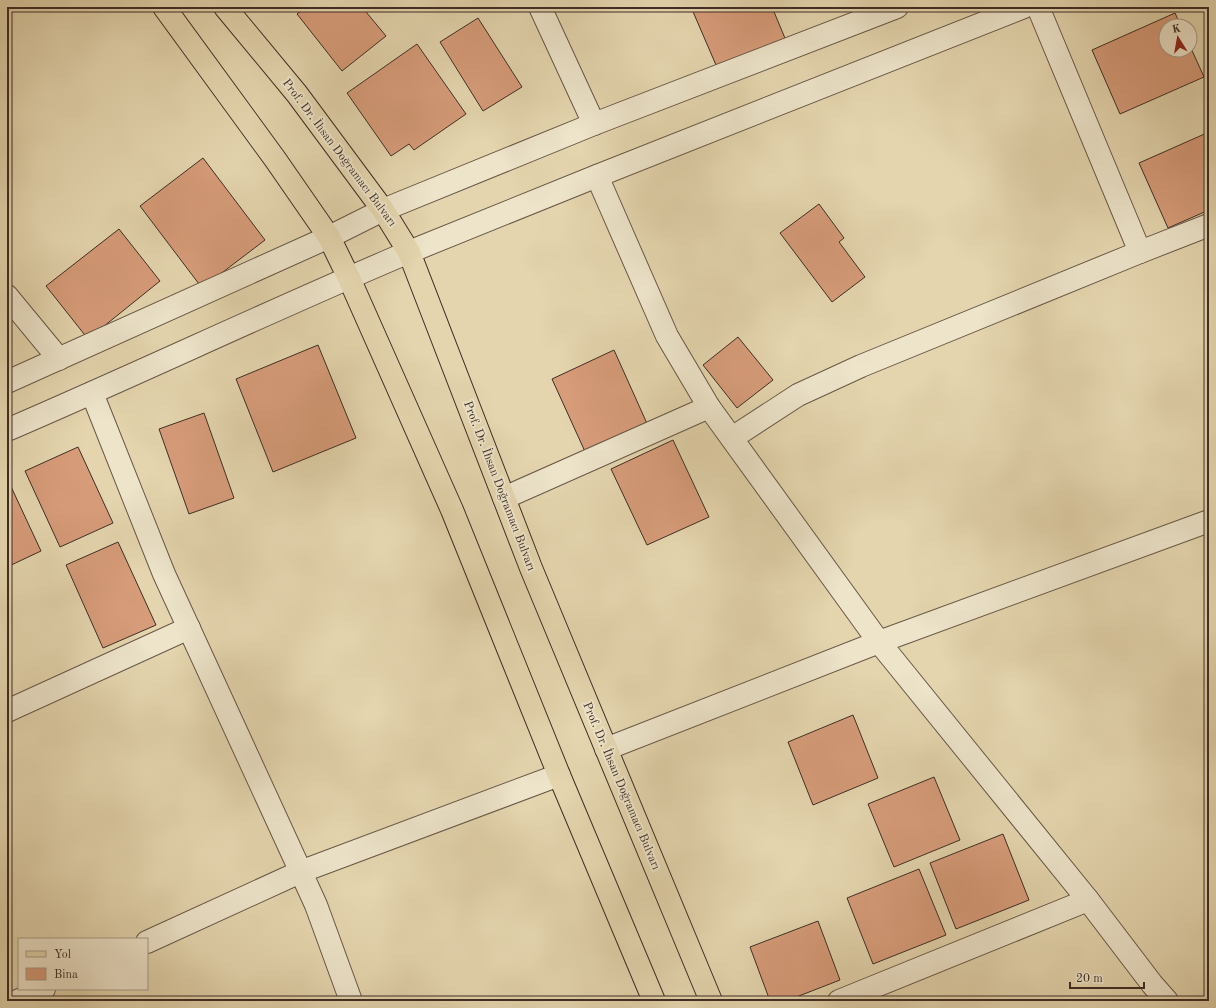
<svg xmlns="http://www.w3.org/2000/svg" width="1216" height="1008" font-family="'Old Standard TT',serif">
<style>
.building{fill:#d79c7a;stroke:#3e2d25}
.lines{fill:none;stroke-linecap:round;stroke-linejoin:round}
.minor-casing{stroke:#685747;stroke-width:24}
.tertiary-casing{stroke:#685747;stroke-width:24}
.primary-casing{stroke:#3e2d25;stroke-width:24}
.minor{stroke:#ede4ca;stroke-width:22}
.tertiary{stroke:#ede4ca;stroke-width:22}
.primary{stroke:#e4d5ae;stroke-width:22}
.labels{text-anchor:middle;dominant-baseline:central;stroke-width:4;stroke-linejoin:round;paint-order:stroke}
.street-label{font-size:12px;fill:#3e2d25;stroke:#ede4ca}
</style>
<rect width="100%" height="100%" fill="#e4d5ae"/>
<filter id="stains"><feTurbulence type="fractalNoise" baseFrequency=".005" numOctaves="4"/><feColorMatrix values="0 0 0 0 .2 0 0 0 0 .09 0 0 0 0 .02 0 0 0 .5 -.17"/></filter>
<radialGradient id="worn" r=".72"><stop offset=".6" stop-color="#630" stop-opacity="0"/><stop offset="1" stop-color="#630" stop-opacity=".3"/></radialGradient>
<g class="building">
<path d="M 306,7 L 362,7 L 386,36 L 342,71 L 297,14 Z"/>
<path d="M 691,7 L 772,7 L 787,43 L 719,72 Z"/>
<path d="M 1175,13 L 1181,26 L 1166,26 L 1166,50 L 1190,50 L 1190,46 L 1204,77 L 1120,114 L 1092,50 Z"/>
<path d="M 478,18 L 522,87 L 483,111 L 440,42 Z"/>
<path d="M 417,44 L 466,114 L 414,150 L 409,144 L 391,156 L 347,93 Z"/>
<path d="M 1209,132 L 1209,210 L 1168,228 L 1139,163 Z"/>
<path d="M 203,158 L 265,240 L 202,288 L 140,206 Z"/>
<path d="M 819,204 L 844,238 L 839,242 L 865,277 L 832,302 L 780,233 Z"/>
<path d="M 119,229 L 160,281 L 88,339 L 46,286 Z"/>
<path d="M 738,337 L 773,380 L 737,408 L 703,365 Z"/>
<path d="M 318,345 L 356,438 L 273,472 L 236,379 Z"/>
<path d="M 614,350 L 649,428 L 587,456 L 552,379 Z"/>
<path d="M 204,413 L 234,498 L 189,514 L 159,429 Z"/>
<path d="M 673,440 L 709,517 L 647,545 L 611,469 Z"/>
<path d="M 78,447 L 113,523 L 60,547 L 25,471 Z"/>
<path d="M 7,478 L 41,551 L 7,567 Z"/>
<path d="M 118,542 L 156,625 L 103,648 L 66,565 Z"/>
<path d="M 853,715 L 878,778 L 813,805 L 788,742 Z"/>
<path d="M 934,777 L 960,840 L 894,867 L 868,804 Z"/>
<path d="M 1003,834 L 1029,900 L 956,929 L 930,863 Z"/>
<path d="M 919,869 L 946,935 L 873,964 L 847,898 Z"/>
<path d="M 818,921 L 840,980 L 786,1001 L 770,1001 L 750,947 Z"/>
</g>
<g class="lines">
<g class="minor-casing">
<g id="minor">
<path d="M 540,7 L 594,124"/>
<path d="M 1038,7 L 1140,252"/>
<path d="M 597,176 L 667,336 L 709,407 L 879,642 L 1088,900 L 1152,984 L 1167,1001"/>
<path d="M 383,210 L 594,124 L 897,7"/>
<path d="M 409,252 L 597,176 L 1024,7"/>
<path d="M 7,296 L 59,359"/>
<path d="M 92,393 L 164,574 L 316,905 L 351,1001"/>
<path d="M 732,438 L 798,395 L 861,366 L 1140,252 L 1209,225"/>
<path d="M 504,498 L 709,407"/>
<path d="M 7,711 L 189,628"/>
<path d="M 606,749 L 879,642 L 1209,521"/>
<path d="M 147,942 L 300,872 L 559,775"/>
<path d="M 17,1001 L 44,989"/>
<path d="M 839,1001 L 1088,900"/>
</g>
</g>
<g class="tertiary-casing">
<g id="tertiary">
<path d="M 7,382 L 329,237 L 383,210"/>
<path d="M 7,430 C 142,372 274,309 409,252"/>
</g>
</g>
<g class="primary-casing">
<g id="primary">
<path d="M 164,7 L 275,159 L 329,237 L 349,278 L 452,510 L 559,775 L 654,1001"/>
<path d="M 225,7 L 297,94 L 383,210 L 409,252 L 531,568 L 711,1001"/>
</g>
</g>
<use href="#minor" class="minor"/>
<use href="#tertiary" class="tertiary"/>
<use href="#primary" class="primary"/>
</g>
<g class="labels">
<g class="street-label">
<text transform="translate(339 153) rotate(53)">Prof. Dr. İhsan Doğramacı Bulvarı</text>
<text transform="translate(499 486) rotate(69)">Prof. Dr. İhsan Doğramacı Bulvarı</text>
<text transform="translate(621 786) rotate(67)">Prof. Dr. İhsan Doğramacı Bulvarı</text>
</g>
</g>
<rect width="1216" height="1008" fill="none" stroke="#e4d5ae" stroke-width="24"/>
<rect x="8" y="8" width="1200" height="992" fill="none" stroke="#3e2d25" stroke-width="2"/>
<rect x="12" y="12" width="1192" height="984" fill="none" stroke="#3e2d25"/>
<rect x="18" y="938" width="130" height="52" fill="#ede4ca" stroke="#a79b88"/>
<rect x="26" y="951" width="20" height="6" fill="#e4d5ae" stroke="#a79b88"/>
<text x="54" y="958" font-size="12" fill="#3e2d25">Yol</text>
<rect x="26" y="968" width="20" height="12" fill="#d79c7a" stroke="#a79b88"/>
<text x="54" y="978" font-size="12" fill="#3e2d25">Bina</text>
<g transform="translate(1178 38) rotate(349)"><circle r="19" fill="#ede4ca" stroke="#a79b88"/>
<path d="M0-3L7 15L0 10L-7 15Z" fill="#8f2418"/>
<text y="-6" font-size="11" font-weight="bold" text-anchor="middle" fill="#3e2d25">K</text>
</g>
<path d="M1070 982v6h74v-6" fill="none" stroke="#3e2d25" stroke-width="2"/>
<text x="1076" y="982" font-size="12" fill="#3e2d25" stroke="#ede4ca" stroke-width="3" paint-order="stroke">20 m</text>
<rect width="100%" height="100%" filter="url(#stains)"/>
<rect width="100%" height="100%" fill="url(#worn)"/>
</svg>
